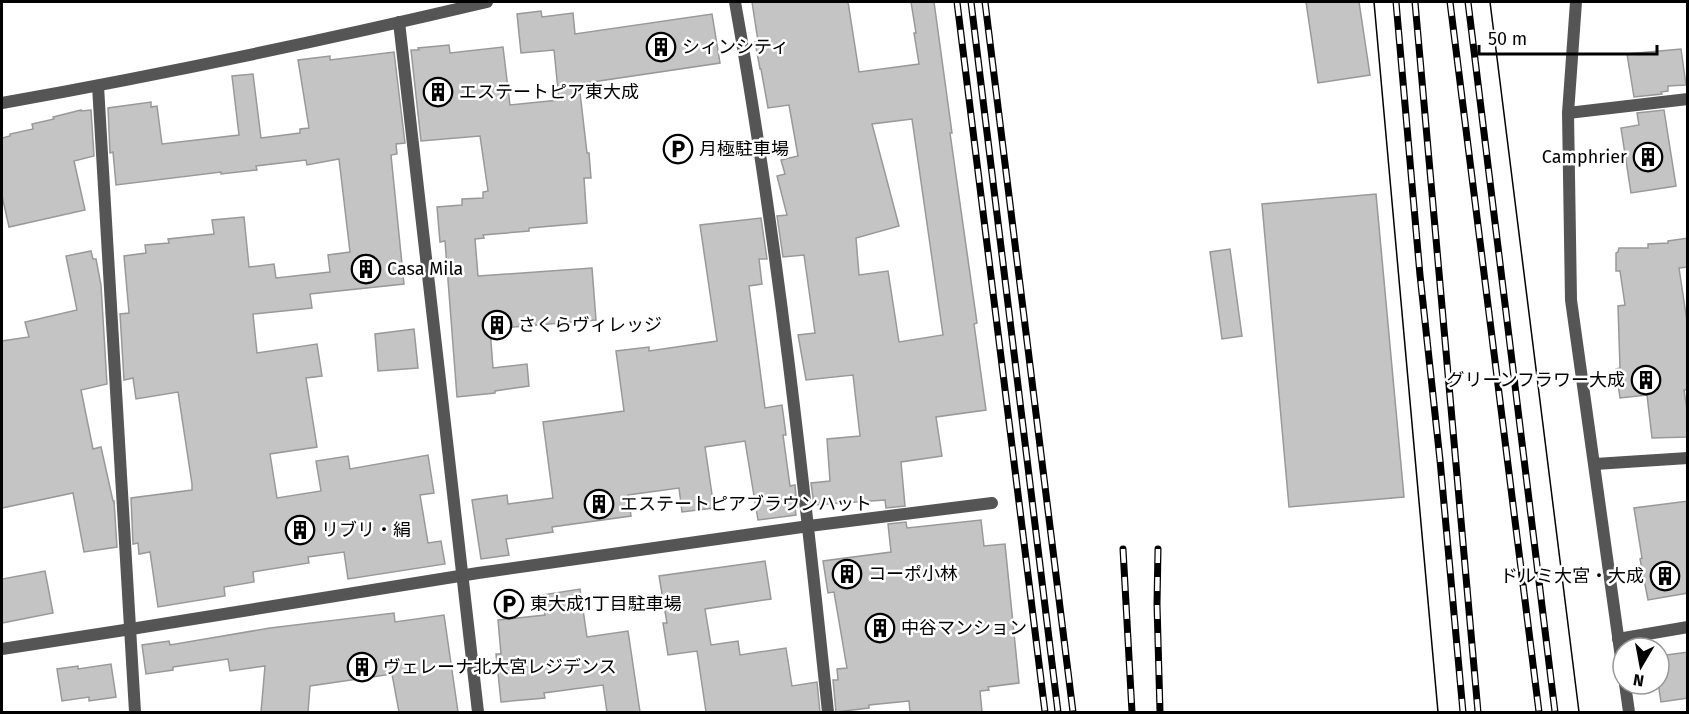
<svg xmlns="http://www.w3.org/2000/svg" width="1689" height="714" font-family="'Fira Sans','Noto Sans JP',sans-serif">
<style>
.building{fill:#c4c4c4;stroke:#999;stroke-width:1.5;fill-rule:evenodd}
.lines{fill:none;stroke-linecap:round;stroke-linejoin:round}
.minor{stroke:#555;stroke-width:12}
.tertiary{stroke:#555;stroke-width:12}
.tram{stroke:#000;stroke-width:1.5}
.rail-casing{stroke:#000;stroke-width:7}
.rail{stroke:#fff;stroke-width:4.5;stroke-dasharray:14;stroke-linecap:butt}
.labels{text-anchor:middle;dominant-baseline:central;stroke-width:5;stroke-linejoin:round;paint-order:stroke}
.poi-label{font-size:18px;fill:#000;stroke:#fff;text-anchor:start}
</style>
<rect width="100%" height="100%" fill="#fff"/>
<g class="building">
<path d="M 752,2 L 848,2 L 859,72 L 919,64 L 914,33 L 916,33 L 911,2 L 934,2 L 952,133 L 950,133 L 977,323 L 974,324 L 986,410 L 936,417 L 942,456 L 901,462 L 905,506 L 886,508 L 885,500 L 814,505 L 811,483 L 830,481 L 827,439 L 860,436 L 853,375 L 806,380 L 798,335 L 815,333 L 804,255 L 783,257 L 777,216 L 787,215 L 777,176 L 785,174 L 781,160 L 798,156 L 789,105 L 768,108 L 761,69 L 760,69 L 755,42 L 758,41 ZM 912,119 L 943,335 L 899,342 L 888,271 L 859,275 L 856,238 L 899,226 L 872,124 Z"/>
<path d="M 1306,2 L 1359,2 L 1370,75 L 1318,83 Z"/>
<path d="M 541,11 L 542,17 L 573,13 L 575,34 L 712,14 L 720,63 L 579,84 L 587,153 L 589,153 L 591,178 L 584,178 L 587,223 L 529,228 L 529,231 L 483,235 L 484,238 L 475,239 L 478,276 L 592,268 L 596,320 L 490,329 L 493,368 L 527,364 L 529,386 L 495,391 L 495,393 L 457,397 L 445,241 L 440,242 L 437,207 L 462,205 L 462,199 L 483,198 L 483,192 L 488,191 L 480,136 L 421,141 L 411,50 L 419,50 L 418,48 L 449,45 L 450,53 L 503,47 L 510,105 L 559,100 L 554,50 L 521,53 L 517,14 Z"/>
<path d="M 1681,49 L 1686,85 L 1668,86 L 1668,91 L 1661,92 L 1662,94 L 1634,97 L 1627,54 Z"/>
<path d="M 394,52 L 405,143 L 396,144 L 397,154 L 391,155 L 404,284 L 310,294 L 312,308 L 253,314 L 257,353 L 317,344 L 322,376 L 306,378 L 317,447 L 270,454 L 277,498 L 321,491 L 316,461 L 348,456 L 350,469 L 428,455 L 434,493 L 420,495 L 428,543 L 441,541 L 445,564 L 348,579 L 344,552 L 308,557 L 309,563 L 253,572 L 254,582 L 224,587 L 225,596 L 158,607 L 150,552 L 139,554 L 138,543 L 133,544 L 131,498 L 192,490 L 192,484 L 178,392 L 136,399 L 133,378 L 124,380 L 120,314 L 129,313 L 124,256 L 146,253 L 145,245 L 169,243 L 168,239 L 214,234 L 212,220 L 244,217 L 249,267 L 274,264 L 276,278 L 330,272 L 328,255 L 350,252 L 339,159 L 307,165 L 306,160 L 256,166 L 257,170 L 221,174 L 221,172 L 116,185 L 113,152 L 110,153 L 108,108 L 151,102 L 151,107 L 157,106 L 162,144 L 239,135 L 232,76 L 253,74 L 261,138 L 300,133 L 300,129 L 309,128 L 298,60 L 330,56 L 330,60 Z"/>
<path d="M 81,110 L 81,111 L 91,110 L 94,156 L 74,161 L 85,210 L 9,227 L 2,196 L 2,138 L 10,136 L 10,134 L 33,129 L 32,124 L 54,119 L 53,117 Z"/>
<path d="M 1664,110 L 1676,186 L 1631,193 L 1621,128 L 1639,125 L 1637,113 Z"/>
<path d="M 1376,194 L 1404,497 L 1289,507 L 1262,204 Z"/>
<path d="M 761,218 L 767,259 L 759,259 L 762,284 L 749,286 L 765,408 L 782,405 L 786,435 L 783,435 L 790,486 L 795,485 L 797,507 L 795,507 L 796,515 L 758,520 L 745,441 L 705,447 L 714,508 L 682,512 L 679,488 L 628,495 L 631,516 L 552,527 L 553,532 L 506,539 L 509,555 L 481,559 L 472,500 L 507,495 L 508,504 L 553,498 L 543,422 L 624,411 L 616,351 L 649,347 L 649,351 L 717,341 L 700,225 Z"/>
<path d="M 1688,238 L 1688,267 L 1679,268 L 1688,328 L 1688,390 L 1684,390 L 1688,416 L 1688,437 L 1652,438 L 1647,395 L 1620,398 L 1616,369 L 1620,368 L 1618,306 L 1625,305 L 1620,271 L 1616,271 L 1616,253 L 1618,252 L 1619,248 L 1648,248 L 1648,244 L 1668,243 L 1668,241 Z"/>
<path d="M 1230,249 L 1242,336 L 1222,339 L 1210,252 Z"/>
<path d="M 91,251 L 93,259 L 96,259 L 101,285 L 107,384 L 81,390 L 93,449 L 101,447 L 113,501 L 114,501 L 117,547 L 84,552 L 73,493 L 2,508 L 2,341 L 29,337 L 25,322 L 77,310 L 66,256 Z"/>
<path d="M 414,329 L 418,368 L 378,371 L 375,334 Z"/>
<path d="M 1688,501 L 1688,593 L 1648,600 L 1640,559 L 1642,558 L 1634,508 Z"/>
<path d="M 981,520 L 984,546 L 1005,544 L 1019,683 L 988,687 L 989,690 L 980,691 L 982,712 L 910,712 L 909,701 L 869,705 L 869,708 L 836,712 L 833,680 L 838,680 L 837,669 L 847,668 L 834,592 L 828,593 L 823,561 L 891,552 L 888,524 L 906,522 L 907,528 Z"/>
<path d="M 765,561 L 771,599 L 705,609 L 711,645 L 738,641 L 740,655 L 786,648 L 792,686 L 817,682 L 820,712 L 706,712 L 697,651 L 668,655 L 663,623 L 667,623 L 659,576 Z"/>
<path d="M 45,571 L 53,613 L 2,623 L 2,579 Z"/>
<path d="M 580,589 L 587,637 L 628,631 L 640,712 L 607,712 L 603,685 L 544,693 L 545,698 L 501,702 L 496,654 L 501,654 L 498,620 L 545,615 L 542,595 Z"/>
<path d="M 394,613 L 395,622 L 444,615 L 458,712 L 399,712 L 392,674 L 310,686 L 308,712 L 261,712 L 265,666 L 230,671 L 228,659 L 173,667 L 173,670 L 146,674 L 142,645 L 169,641 L 170,645 L 270,628 Z"/>
<path d="M 1688,652 L 1688,698 L 1661,702 L 1659,689 L 1659,656 Z"/>
<path d="M 111,664 L 116,697 L 89,701 L 89,697 L 62,701 L 57,669 L 78,666 L 78,669 Z"/>
</g>
<g class="lines">
<g class="minor">
<path d="M 735,2 C 777,237 803,475 828,712"/>
<path d="M 399,22 L 478,712"/>
<path d="M 98,86 L 135,712"/>
<path d="M 1568,113 L 1688,99"/>
<path d="M 1595,464 L 1688,458"/>
<path d="M 809,526 L 992,503"/>
<path d="M 1618,639 L 1688,627"/>
<path d="M 2,649 L 131,629"/>
</g>
<g class="tertiary">
<path d="M 1576,2 L 1568,113 L 1571,300 L 1623,672"/>
<path d="M 2,103 C 164,74 326,40 487,2"/>
<path d="M 131,629 L 478,573 L 809,526"/>
<path d="M 1625,684 L 1629,712"/>
</g>
<g class="tram">
<path d="M 1374,2 L 1438,712"/>
<path d="M 1490,2 L 1579,712"/>
</g>
<g class="rail-casing">
<g id="rail">
<path d="M 957,2 L 1045,712"/>
<path d="M 971,2 L 1058,712"/>
<path d="M 985,2 L 1073,712"/>
<path d="M 1396,2 L 1420,275 L 1440,460 L 1463,712"/>
<path d="M 1415,2 L 1478,712"/>
<path d="M 1450,2 L 1539,712"/>
<path d="M 1468,2 L 1555,712"/>
<path d="M 1123,549 L 1132,712"/>
<path d="M 1158,549 L 1157,604 L 1160,712"/>
</g>
</g>
<use href="#rail" class="rail"/>
</g>
<defs>
<g id="building-ring" transform="scale(1.5)"><circle r="9.5" fill="#fff" stroke="#000" stroke-width="1.5"/><path d="M-4-6H4V6H1V3H-1V6H-4ZM-2.5-4.3h1.7v1.8h-1.7ZM.8-4.3h1.7v1.8H.8ZM-2.5-1h1.7V.8h-1.7ZM.8-1h1.7V.8H.8Z" fill="#000"/></g>
<g id="parking-ring" transform="scale(1.5)"><circle r="9.5" fill="#fff" stroke="#000" stroke-width="1.5"/><path d="M-3.5-5.5H1a3.5 3.5 0 0 1 0 7H-1V5.5H-3.5ZM-1-3.4V-.6H.8a1.4 1.4 0 0 0 0-2.8Z" fill="#000"/></g>
</defs>
<g fill-rule="evenodd">
<use href="#building-ring" x="661" y="47"/>
<use href="#building-ring" x="438" y="92"/>
<use href="#parking-ring" x="678" y="149"/>
<use href="#building-ring" x="1648" y="157"/>
<use href="#building-ring" x="366" y="269"/>
<use href="#building-ring" x="497" y="325"/>
<use href="#building-ring" x="1646" y="380"/>
<use href="#building-ring" x="599" y="504"/>
<use href="#building-ring" x="300" y="530"/>
<use href="#building-ring" x="847" y="574"/>
<use href="#building-ring" x="1665" y="576"/>
<use href="#parking-ring" x="509" y="604"/>
<use href="#building-ring" x="880" y="628"/>
<use href="#building-ring" x="362" y="667"/>
</g>
<g class="labels">
<g class="poi-label">
<text x="682" y="47">シィンシティ</text>
<text x="459" y="92">エステートピア東大成</text>
<text x="699" y="149">月極駐車場</text>
<text x="1627" y="157" text-anchor="end">Camphrier</text>
<text x="387" y="269">Casa Mila</text>
<text x="518" y="325">さくらヴィレッジ</text>
<text x="1625" y="380" text-anchor="end">グリーンフラワー大成</text>
<text x="620" y="504">エステートピアブラウンハット</text>
<text x="321" y="530">リブリ・絹</text>
<text x="868" y="574">コーポ小林</text>
<text x="1644" y="576" text-anchor="end">ドルミ大宮・大成</text>
<text x="530" y="604">東大成1丁目駐車場</text>
<text x="901" y="628">中谷マンション</text>
<text x="383" y="667">ヴェレーナ北大宮レジデンス</text>
</g>
</g>
<rect width="1689" height="714" fill="none" stroke="#000000" stroke-width="6"/>
<g transform="translate(1641 666) rotate(190)"><circle r="28" fill="#ffffff" stroke="#999999" stroke-width="1.5"/>
<path d="M0-4.5L10 22L0 15L-10 22Z" fill="#000000"/>
<text y="-9" font-size="16" font-weight="bold" text-anchor="middle" fill="#000000">N</text>
</g>
<path d="M1479 45v9h178v-9" fill="none" stroke="#000000" stroke-width="3"/>
<text x="1488" y="45" font-size="18" fill="#000000" stroke="#ffffff" stroke-width="4.5" paint-order="stroke">50 m</text>
</svg>
